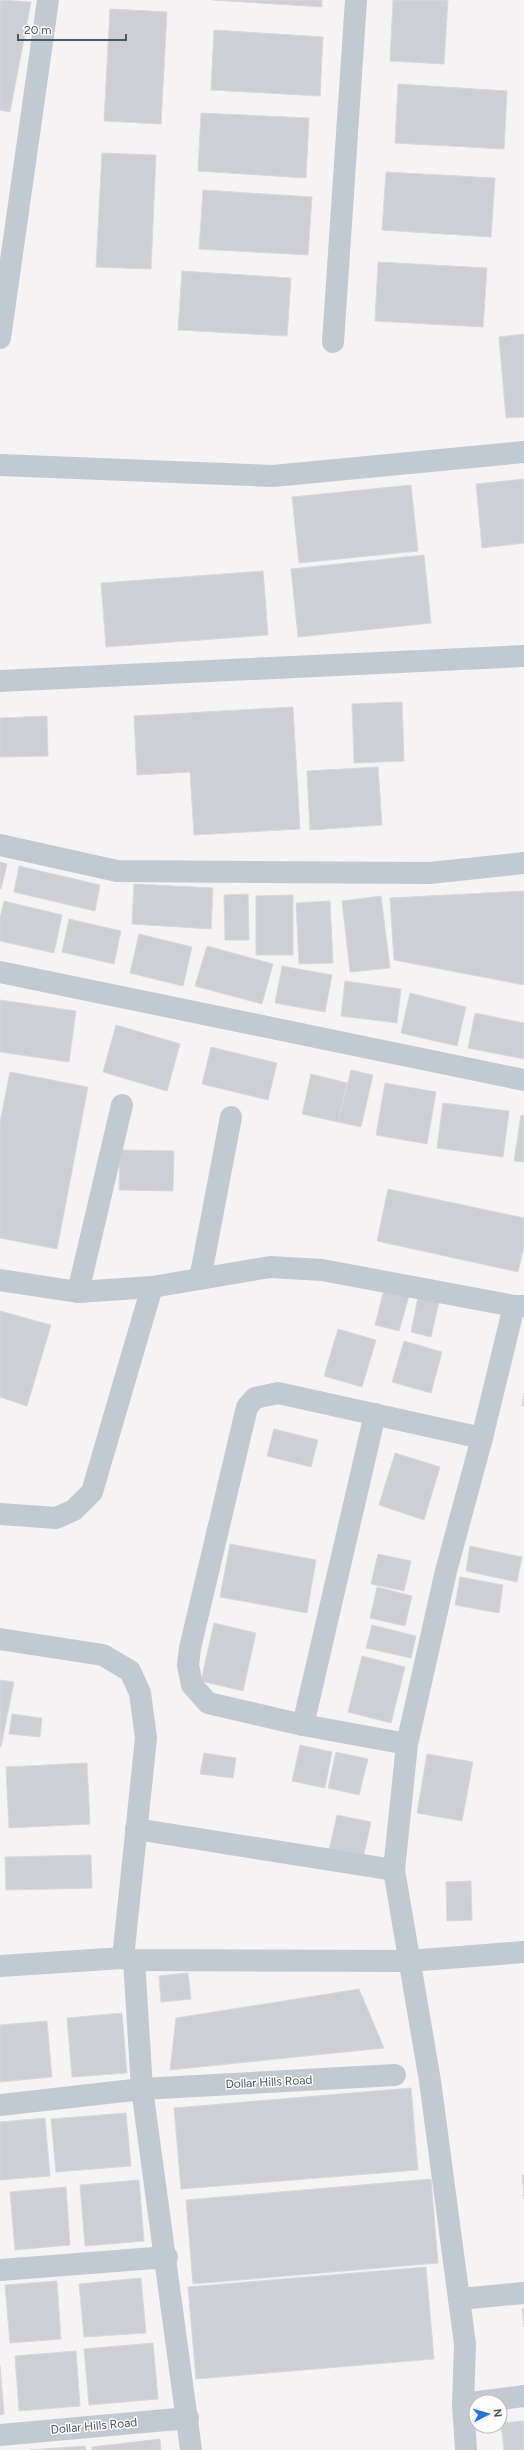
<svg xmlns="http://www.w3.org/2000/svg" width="524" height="2450" font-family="Figtree,sans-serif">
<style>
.building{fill:#cdcfd5;stroke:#d7d9de}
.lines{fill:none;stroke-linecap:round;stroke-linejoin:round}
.minor{stroke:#c1cad2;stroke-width:22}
.labels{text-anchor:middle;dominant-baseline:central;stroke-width:3;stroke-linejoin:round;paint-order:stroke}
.street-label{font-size:12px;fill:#4a5661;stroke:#fff}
</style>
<rect width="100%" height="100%" fill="#f5f3f3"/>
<g class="building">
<path d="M 0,0 L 31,2 L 10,112 L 0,110 Z"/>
<path d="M 213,0 L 322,0 L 322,7 Z"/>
<path d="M 393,0 L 448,0 L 444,64 L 390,61 Z"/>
<path d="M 110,9 L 167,12 L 161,124 L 104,121 Z"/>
<path d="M 214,30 L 323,37 L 320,96 L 211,90 Z"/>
<path d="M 398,84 L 507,91 L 504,149 L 395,143 Z"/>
<path d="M 201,113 L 309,118 L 306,178 L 198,171 Z"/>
<path d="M 102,153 L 156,155 L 151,269 L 96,267 Z"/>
<path d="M 386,172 L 495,178 L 491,237 L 382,230 Z"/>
<path d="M 203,190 L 312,197 L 308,255 L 199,249 Z"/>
<path d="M 378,262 L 487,268 L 483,327 L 375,321 Z"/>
<path d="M 182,271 L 291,278 L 287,336 L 178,330 Z"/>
<path d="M 524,334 L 524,417 L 506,418 L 499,337 Z"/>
<path d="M 524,479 L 524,543 L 482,548 L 476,484 Z"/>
<path d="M 411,485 L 418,551 L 299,563 L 292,497 Z"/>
<path d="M 424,555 L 431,623 L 298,637 L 291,569 Z"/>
<path d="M 263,571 L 268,635 L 106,647 L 101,583 Z"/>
<path d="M 402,702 L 404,761 L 354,763 L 352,704 Z"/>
<path d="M 293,707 L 300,829 L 194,835 L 190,772 L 137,775 L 134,716 Z"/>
<path d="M 47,716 L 48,756 L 0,757 L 0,718 Z"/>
<path d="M 378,767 L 382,825 L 310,830 L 307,771 Z"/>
<path d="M 0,862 L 7,864 L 1,889 L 0,889 Z"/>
<path d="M 19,866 L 100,885 L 95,911 L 14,892 Z"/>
<path d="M 134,884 L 213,888 L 211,929 L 132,924 Z"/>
<path d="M 524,891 L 524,985 L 394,960 L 390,898 Z"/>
<path d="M 248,894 L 249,940 L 225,940 L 224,895 Z"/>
<path d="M 293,895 L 293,955 L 256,955 L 256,896 Z"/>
<path d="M 381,896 L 390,968 L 350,972 L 342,901 Z"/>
<path d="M 4,901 L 62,915 L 54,953 L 0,941 L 0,918 Z"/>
<path d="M 330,901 L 333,963 L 299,964 L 296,903 Z"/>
<path d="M 69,919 L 121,931 L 114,964 L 62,952 Z"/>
<path d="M 139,934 L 192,947 L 183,986 L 130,973 Z"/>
<path d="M 207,946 L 273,964 L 262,1004 L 195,986 Z"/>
<path d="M 282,966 L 332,975 L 325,1012 L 275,1003 Z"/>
<path d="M 345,981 L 401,989 L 397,1023 L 341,1016 Z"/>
<path d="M 410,993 L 466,1007 L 457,1046 L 401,1033 Z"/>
<path d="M 0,1000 L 76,1011 L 69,1062 L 0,1052 Z"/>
<path d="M 475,1013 L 524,1023 L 524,1059 L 468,1048 Z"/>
<path d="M 116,1025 L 180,1044 L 167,1091 L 103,1072 Z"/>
<path d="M 211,1047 L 277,1063 L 268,1100 L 202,1084 Z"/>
<path d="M 351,1070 L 373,1075 L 361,1127 L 338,1122 Z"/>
<path d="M 10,1072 L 88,1087 L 57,1249 L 0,1238 L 0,1122 Z"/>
<path d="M 311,1074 L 347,1083 L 338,1122 L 302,1114 Z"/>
<path d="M 385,1083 L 436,1092 L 427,1144 L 376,1135 Z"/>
<path d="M 443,1103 L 509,1111 L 503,1157 L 437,1148 Z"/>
<path d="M 521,1115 L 524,1116 L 524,1162 L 514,1161 Z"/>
<path d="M 120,1150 L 174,1151 L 173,1191 L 119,1190 Z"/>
<path d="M 388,1189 L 524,1218 L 524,1246 L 518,1272 L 377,1241 Z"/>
<path d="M 384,1290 L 409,1296 L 399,1331 L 375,1325 Z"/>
<path d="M 418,1297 L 439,1302 L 431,1337 L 411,1332 Z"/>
<path d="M 0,1311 L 51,1325 L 27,1406 L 0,1397 Z"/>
<path d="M 338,1329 L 376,1340 L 362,1387 L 324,1376 Z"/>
<path d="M 404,1341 L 442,1352 L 431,1393 L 392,1382 Z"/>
<path d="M 524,1393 L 524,1406 L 522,1406 Z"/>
<path d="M 274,1429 L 318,1440 L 311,1467 L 267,1456 Z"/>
<path d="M 395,1453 L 440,1467 L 424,1520 L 379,1505 Z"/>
<path d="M 230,1544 L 316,1560 L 307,1613 L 220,1597 Z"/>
<path d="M 470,1546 L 522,1557 L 517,1582 L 466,1571 Z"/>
<path d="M 378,1554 L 411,1561 L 404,1591 L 371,1584 Z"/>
<path d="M 460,1577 L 503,1585 L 499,1613 L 455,1605 Z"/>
<path d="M 377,1587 L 412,1596 L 405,1626 L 370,1618 Z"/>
<path d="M 214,1623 L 256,1633 L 243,1691 L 201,1681 Z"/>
<path d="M 372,1625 L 416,1636 L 411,1658 L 366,1648 Z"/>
<path d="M 362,1656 L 405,1667 L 391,1723 L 348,1712 Z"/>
<path d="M 0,1680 L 14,1682 L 1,1747 L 0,1747 Z"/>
<path d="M 12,1714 L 42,1718 L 40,1737 L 9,1734 Z"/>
<path d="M 300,1745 L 332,1752 L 325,1788 L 292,1781 Z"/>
<path d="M 336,1752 L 368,1759 L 359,1795 L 328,1788 Z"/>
<path d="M 204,1753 L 236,1758 L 233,1778 L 200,1774 Z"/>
<path d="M 427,1754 L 473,1762 L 462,1821 L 417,1813 Z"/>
<path d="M 87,1763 L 90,1824 L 9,1828 L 6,1767 Z"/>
<path d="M 337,1815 L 371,1822 L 363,1858 L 329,1850 Z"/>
<path d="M 91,1855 L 92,1888 L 6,1890 L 5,1857 Z"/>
<path d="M 471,1881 L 472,1920 L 447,1921 L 446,1882 Z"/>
<path d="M 188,1973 L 191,1999 L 161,2002 L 159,1976 Z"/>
<path d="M 359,1989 L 384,2048 L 170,2070 L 176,2018 Z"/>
<path d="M 122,2013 L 127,2073 L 72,2077 L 67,2018 Z"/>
<path d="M 47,2021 L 52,2077 L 0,2082 L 0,2025 Z"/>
<path d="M 411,2088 L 418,2170 L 181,2189 L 174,2108 Z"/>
<path d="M 126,2113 L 131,2166 L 56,2172 L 51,2119 Z"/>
<path d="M 45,2118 L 50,2176 L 0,2180 L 0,2122 Z"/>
<path d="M 522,2175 L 524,2175 L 524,2199 Z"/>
<path d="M 431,2179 L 438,2263 L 193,2284 L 186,2200 Z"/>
<path d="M 139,2180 L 144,2241 L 85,2246 L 80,2185 Z"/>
<path d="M 66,2187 L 70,2245 L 15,2250 L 10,2192 Z"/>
<path d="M 426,2267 L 434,2359 L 196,2379 L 188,2287 Z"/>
<path d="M 141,2278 L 146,2333 L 84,2337 L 79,2284 Z"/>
<path d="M 57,2281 L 61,2339 L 10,2343 L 5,2285 Z"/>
<path d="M 524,2308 L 524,2327 L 522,2309 Z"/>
<path d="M 153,2343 L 158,2399 L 89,2405 L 84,2349 Z"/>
<path d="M 76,2351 L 80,2406 L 19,2411 L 15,2356 Z"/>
<path d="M 0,2365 L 4,2414 L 0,2415 Z"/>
<path d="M 524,2421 L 524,2450 L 504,2450 L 501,2423 Z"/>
<path d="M 160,2439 L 161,2450 L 92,2450 L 92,2447 Z"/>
<path d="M 85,2446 L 86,2450 L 29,2450 Z"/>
</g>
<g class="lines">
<g class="minor">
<path d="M 0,338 L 48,0"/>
<path d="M 333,342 L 356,0"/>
<path d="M 0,465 L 273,476 L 524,452"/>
<path d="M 0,681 L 524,656"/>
<path d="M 0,845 L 117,871 L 430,873 L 524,863"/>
<path d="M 0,972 L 524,1080"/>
<path d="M 200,1279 L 231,1117"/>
<path d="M 0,1280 L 78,1292 L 152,1287 L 270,1267 L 322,1270 L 514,1306 L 524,1306"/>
<path d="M 78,1292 L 122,1105"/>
<path d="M 0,1514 L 56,1518 L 74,1510 L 92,1492 L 152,1287"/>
<path d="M 0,1639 L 103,1655 L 130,1671 L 140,1693 L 146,1738 L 123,1958"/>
<path d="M 303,1725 L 375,1414"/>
<path d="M 407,1744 L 303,1725 L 208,1703 L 192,1685 L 188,1665 L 190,1648 L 247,1407 L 255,1398 L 278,1393 L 482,1438"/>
<path d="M 136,1829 L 394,1870"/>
<path d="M 134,1960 L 142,2089 L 191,2450"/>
<path d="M 0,1966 L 123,1958 L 134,1960 L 409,1961 L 524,1952"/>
<path d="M 0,2105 L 142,2089 L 395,2075"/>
<path d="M 0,2270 L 167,2257"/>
<path d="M 459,2299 L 524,2293"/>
<path d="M 463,2404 L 524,2396"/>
<path d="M 0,2435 L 188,2418"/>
<path d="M 466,2450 L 463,2404 L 465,2344 L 430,2081 L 394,1870 L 407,1744 L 446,1571 L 482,1438 L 514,1306"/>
</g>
</g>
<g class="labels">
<g class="street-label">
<text transform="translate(269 2082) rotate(-3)">Dollar Hills Road</text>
<text transform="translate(94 2426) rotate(-5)">Dollar Hills Road</text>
</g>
</g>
<g transform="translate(488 2414) rotate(84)"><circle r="19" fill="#ffffff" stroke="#b7bbc0"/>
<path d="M0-3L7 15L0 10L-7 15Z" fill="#1a73e8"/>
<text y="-6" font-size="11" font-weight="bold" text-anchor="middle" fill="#4a5661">N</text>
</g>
<path d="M18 34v6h108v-6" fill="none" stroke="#4a5661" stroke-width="2"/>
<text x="24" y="34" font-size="12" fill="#4a5661" stroke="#ffffff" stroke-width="3" paint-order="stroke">20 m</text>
</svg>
